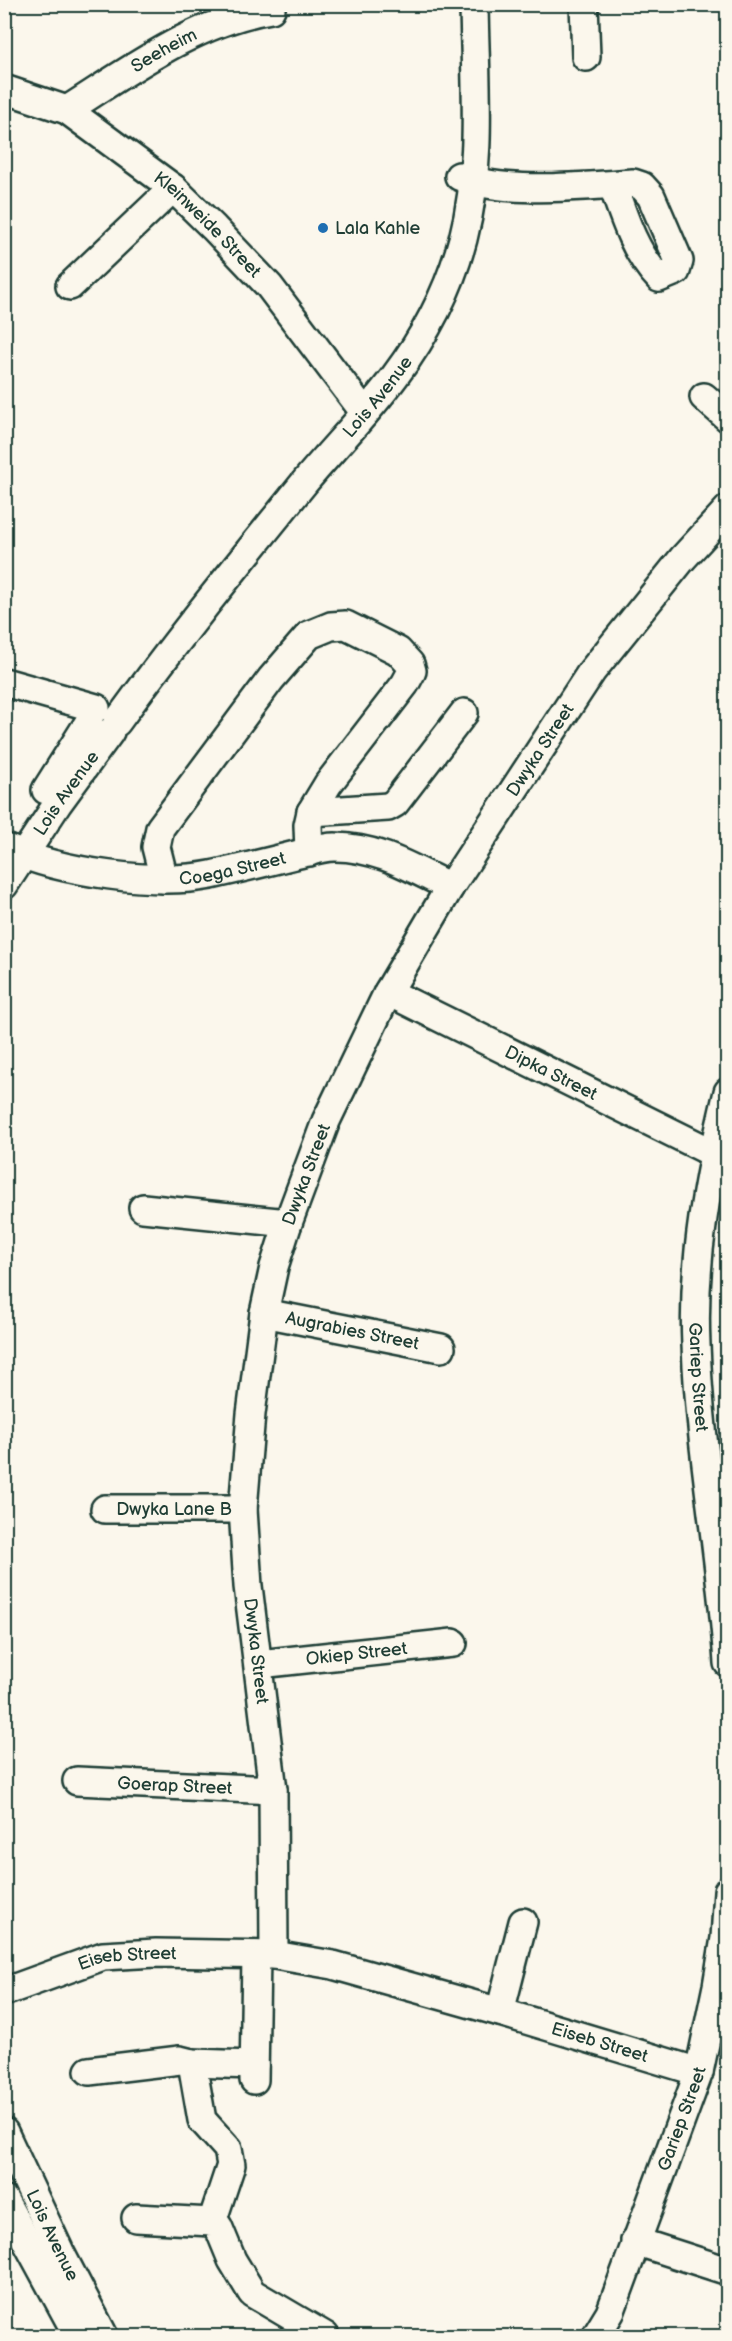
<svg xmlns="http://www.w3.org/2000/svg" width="732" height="2341" font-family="'Balsamiq Sans',sans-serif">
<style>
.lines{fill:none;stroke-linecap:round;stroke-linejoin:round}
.minor-casing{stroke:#1f3d34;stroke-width:32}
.minor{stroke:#fbf7ec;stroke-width:27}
.poi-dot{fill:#1f6fb2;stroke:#fbf7ec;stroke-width:2}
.labels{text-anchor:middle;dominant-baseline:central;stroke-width:6;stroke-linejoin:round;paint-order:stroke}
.street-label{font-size:18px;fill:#1f3d34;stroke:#fbf7ec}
.poi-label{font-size:18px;fill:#1f3d34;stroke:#fbf7ec;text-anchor:start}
</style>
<rect width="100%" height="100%" fill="#fbf7ec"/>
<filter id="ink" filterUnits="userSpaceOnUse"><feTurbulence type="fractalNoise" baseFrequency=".0167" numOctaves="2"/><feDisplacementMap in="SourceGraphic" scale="12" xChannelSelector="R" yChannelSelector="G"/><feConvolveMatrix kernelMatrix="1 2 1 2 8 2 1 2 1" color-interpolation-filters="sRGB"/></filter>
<g filter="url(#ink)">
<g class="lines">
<g class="minor-casing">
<g id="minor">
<path d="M 584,4 L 586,57"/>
<path id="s1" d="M 4,89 L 67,110 L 173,188 L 214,228 L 269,286 L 365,413"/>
<path id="s2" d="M 67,110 C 130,70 196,21 271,9"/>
<path d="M 459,176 C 503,195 584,186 633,183 L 642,186 L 651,196 L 679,261 L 676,271 L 659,278 C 635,253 624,218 613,186"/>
<path d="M 70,286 L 173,188"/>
<path d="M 704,397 L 728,418"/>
<path d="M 4,682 L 96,708"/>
<path id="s3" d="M 117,722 C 176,640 240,562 304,483 C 334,447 367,414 395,376 C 425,336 450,288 463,239 C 483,162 475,83 474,4"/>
<path d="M 46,790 L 89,722"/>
<path d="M 311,812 L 388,807 L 395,803 L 464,713"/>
<path id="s4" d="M 9,849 C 60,872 156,886 211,875 C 239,869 267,862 295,855 C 308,852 322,847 335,847 C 378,847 413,869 450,887"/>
<path d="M 164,879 L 156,847 L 160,828 L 271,679 L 309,635 L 331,626 L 346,625 L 398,651 L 410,664 L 412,671 L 405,684 L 328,784 L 311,812 L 308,825 L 309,852"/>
<path id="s5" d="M 4,885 L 58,803 L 110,732"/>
<path id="s6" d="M 388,992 L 713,1153"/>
<path id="s7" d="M 728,1092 C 708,1176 692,1259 696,1345 C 700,1452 721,1557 728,1663"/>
<path d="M 143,1208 L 288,1223"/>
<path id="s8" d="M 264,1313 L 441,1348"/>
<path id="s9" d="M 105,1509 L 243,1509"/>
<path id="s10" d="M 259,1664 L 453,1643"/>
<path id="s11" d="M 77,1781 L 273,1790"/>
<path id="s12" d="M 274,1955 L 273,1790 L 248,1586 L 243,1509 L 251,1414 L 264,1313 L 274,1267 L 288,1223 L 326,1121 L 388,992 L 450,887 L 592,671 L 683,558 L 728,509"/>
<path id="s13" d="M 4,1992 L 103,1956 L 156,1953 L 274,1955 L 333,1965 L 500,2012 L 699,2072"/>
<path d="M 500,2012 L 523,1922"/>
<path d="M 192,2063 L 254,2065"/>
<path d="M 89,2071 L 180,2060 L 192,2063 L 202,2120 L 228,2149 L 231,2165 L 212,2222"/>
<path d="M 254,2080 L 256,1955"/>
<path id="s14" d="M 4,2132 L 61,2254 L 104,2336"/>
<path d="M 4,2200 L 78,2336"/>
<path d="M 136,2218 L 212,2222 L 218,2226 L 232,2260 L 252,2293 L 325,2336"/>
<path d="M 635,2241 L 728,2271"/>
<path id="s15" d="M 596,2336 L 610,2313 L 699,2072 L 717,1986 L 725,1938 L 728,1891"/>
</g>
</g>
<use href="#minor" class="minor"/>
</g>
</g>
<circle class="poi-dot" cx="323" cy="228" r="6"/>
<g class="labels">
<g class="street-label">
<text stroke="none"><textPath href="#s2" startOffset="114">Seeheim</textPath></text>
<text stroke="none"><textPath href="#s1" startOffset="248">Kleinweide Street</textPath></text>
<text stroke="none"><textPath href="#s3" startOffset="417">Lois Avenue</textPath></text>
<text stroke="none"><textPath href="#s12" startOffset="1276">Dwyka Street</textPath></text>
<text stroke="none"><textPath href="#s5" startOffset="111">Lois Avenue</textPath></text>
<text stroke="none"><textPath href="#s4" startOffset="228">Coega Street</textPath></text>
<text stroke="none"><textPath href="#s6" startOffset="182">Dipka Street</textPath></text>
<text stroke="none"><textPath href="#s12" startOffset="790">Dwyka Street</textPath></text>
<text stroke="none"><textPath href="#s8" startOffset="90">Augrabies Street</textPath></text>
<text stroke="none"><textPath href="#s7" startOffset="288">Gariep Street</textPath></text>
<text stroke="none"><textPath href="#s9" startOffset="69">Dwyka Lane B</textPath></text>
<text transform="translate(256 1651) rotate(83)">Dwyka Street</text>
<text stroke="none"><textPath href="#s10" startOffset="98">Okiep Street</textPath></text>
<text stroke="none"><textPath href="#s11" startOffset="98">Goerap Street</textPath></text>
<text stroke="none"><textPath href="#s13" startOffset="129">Eiseb Street</textPath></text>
<text stroke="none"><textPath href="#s13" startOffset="614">Eiseb Street</textPath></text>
<text stroke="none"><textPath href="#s15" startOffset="234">Gariep Street</textPath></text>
<text stroke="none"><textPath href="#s14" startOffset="114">Lois Avenue</textPath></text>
</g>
<g class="poi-label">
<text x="335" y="228">Lala Kahle</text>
</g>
</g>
<rect width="732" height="2341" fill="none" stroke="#fbf7ec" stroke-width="24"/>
<rect x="12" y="12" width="708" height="2317" fill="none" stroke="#1f3d34" stroke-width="2" filter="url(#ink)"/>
</svg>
